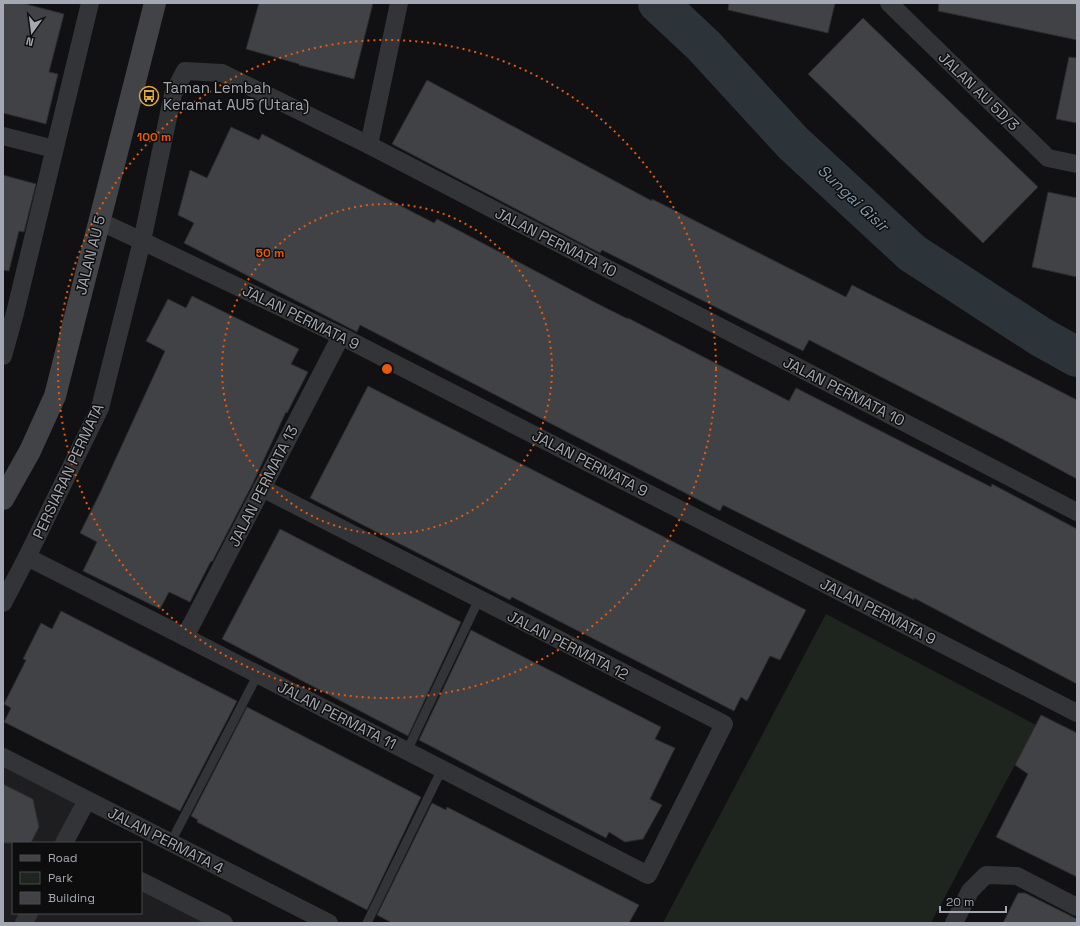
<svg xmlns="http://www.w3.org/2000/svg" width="1080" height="926" font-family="'Space Grotesk',sans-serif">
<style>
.built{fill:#1e1e20}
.green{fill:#1e251f}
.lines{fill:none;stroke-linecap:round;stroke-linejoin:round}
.river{stroke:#2c343a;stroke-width:40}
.building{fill:#414246;stroke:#2c2c2f}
.lane{stroke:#333437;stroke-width:9}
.street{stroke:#333437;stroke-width:18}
.secondary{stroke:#414347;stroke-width:22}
.ring{fill:none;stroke:#e8590c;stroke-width:2;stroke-dasharray:2 4}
.labels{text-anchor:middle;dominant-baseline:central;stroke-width:3;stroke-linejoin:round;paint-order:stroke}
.poi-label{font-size:15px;fill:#a4a8b2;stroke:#0d0d0e;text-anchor:start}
.street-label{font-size:15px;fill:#a4a8b2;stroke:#0d0d0e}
.water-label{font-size:16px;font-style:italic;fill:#7e95aa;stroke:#0d0d0e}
.centre{fill:#e8590c;stroke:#0d0d0e;stroke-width:2}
.ring-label{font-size:12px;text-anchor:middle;font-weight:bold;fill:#e8590c;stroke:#0d0d0e;stroke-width:3;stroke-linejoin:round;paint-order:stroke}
</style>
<rect width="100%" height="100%" fill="#111113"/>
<path class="built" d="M 3,767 L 75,803 L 55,843 L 13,843 L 13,913 L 141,913 L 141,890 L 205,923 L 3,923 Z"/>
<path class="green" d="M 826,614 L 1036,725 L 931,923 L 663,923 Z"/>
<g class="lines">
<path class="river" d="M 658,3 L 703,45 L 793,143 L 912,253 L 1041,337 L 1077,357"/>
</g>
<g class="building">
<path d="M 3,3 L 22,3 L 64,14 L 49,72 L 58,74 L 46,124 L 3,113 Z"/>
<path d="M 259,3 L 373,3 L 354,79 L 299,65 L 299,64 L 246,49 Z"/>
<path d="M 729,3 L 835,3 L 828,33 L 728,10 Z"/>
<path d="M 939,3 L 1077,3 L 1077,40 L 938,11 Z"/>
<path d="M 863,18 L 1038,187 L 983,243 L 808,74 Z"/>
<path d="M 1069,57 L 1077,58 L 1077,123 L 1056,119 Z"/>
<path d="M 427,80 L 652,201 L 652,199 L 846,297 L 852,285 L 1077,400 L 1077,479 L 1010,443 L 809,340 L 803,351 L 602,250 L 600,253 L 392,144 Z"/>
<path d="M 231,127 L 259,140 L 262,134 L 434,223 L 437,219 L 600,305 L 628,319 L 628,318 L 789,401 L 796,388 L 991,487 L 992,484 L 1077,529 L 1077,684 L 914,598 L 914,600 L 885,586 L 723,505 L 720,511 L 360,325 L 357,332 L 184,243 L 194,223 L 178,215 L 190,170 L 207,178 Z"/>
<path d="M 3,175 L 36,184 L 24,232 L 19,231 L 9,271 L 3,270 Z"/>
<path d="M 1048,192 L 1077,198 L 1077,277 L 1032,267 Z"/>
<path d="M 192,296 L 299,349 L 291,364 L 308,372 L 287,413 L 286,412 L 252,485 L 212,562 L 211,561 L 190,602 L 169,592 L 160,609 L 83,571 L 97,542 L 80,533 L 100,493 L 165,351 L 146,341 L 168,299 L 186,308 Z"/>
<path d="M 368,386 L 594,501 L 806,610 L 780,660 L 770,656 L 747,701 L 741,697 L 734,711 L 512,597 L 510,600 L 498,594 L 310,498 Z"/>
<path d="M 280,529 L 461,622 L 408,736 L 222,639 Z"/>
<path d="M 61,611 L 237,701 L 180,811 L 4,722 L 11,708 L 4,704 L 26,660 L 23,659 L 41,623 L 52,629 Z"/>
<path d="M 471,630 L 661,727 L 655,739 L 675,748 L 650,799 L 662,805 L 643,839 L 625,842 L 609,832 L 606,838 L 419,740 Z"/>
<path d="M 247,707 L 421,797 L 367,910 L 197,822 L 198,820 L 191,816 Z"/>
<path d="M 1041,715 L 1077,733 L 1077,877 L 996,837 L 1028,774 L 1015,765 Z"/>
<path d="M 3,784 L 33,799 L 39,827 L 31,843 L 3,843 Z"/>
<path d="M 432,803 L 446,810 L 447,807 L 639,905 L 629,923 L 392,923 L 377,915 Z"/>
<path d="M 1018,893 L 1025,893 L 1077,919 L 1077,923 L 1003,923 Z"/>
</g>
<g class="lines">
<g class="lane">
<path d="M 407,751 L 479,599"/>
<path d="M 171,842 L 258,674"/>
<path d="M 367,923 L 442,769"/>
</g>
<g class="street">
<path d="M 889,3 L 1048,158 L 1077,164"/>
<path d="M 3,136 L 54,149"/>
<path d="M 369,145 L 399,3"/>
<path d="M 99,221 L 142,241 L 341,336 L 1077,713"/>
<path d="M 3,356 L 15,313 L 90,3"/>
<path d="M 27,557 L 185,637 L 648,875 L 724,724 L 262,488"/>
<path d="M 3,603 L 27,557 L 100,408 L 142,241 L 173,94 L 185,71 L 222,73 L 369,145 L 1077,512"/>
<path d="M 185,637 L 341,336"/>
<path d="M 3,757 L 329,923"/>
<path d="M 64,843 L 87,800"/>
<path d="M 141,881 L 224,923"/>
<path d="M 24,923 L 29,913"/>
<path d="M 954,923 L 970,891 L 986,875 L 1017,876 L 1077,907"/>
</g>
<path class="secondary" d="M 3,499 L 30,451 L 55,396 L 155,3"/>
</g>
<g class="ring">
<circle cx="387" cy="369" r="165"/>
<circle cx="387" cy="369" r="329"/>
</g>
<defs>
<g id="bus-ring" transform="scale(1)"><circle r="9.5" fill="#0d0d0e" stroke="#dfa93d" stroke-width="1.5"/><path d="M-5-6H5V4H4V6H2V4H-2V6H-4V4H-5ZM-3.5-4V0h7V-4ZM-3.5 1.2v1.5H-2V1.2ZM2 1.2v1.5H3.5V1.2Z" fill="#dfa93d"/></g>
</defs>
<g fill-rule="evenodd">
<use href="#bus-ring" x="149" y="96"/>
</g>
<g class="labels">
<g class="poi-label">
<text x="163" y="87">Taman Lembah<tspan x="163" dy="17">Keramat AU5 (Utara)</tspan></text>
</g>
<g class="street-label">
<text transform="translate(979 91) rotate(44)">JALAN AU 5D/3</text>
<text transform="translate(556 242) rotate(27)">JALAN PERMATA 10</text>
<text transform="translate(90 255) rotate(-76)">JALAN AU 5</text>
<text transform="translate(301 317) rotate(26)">JALAN PERMATA 9</text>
<text transform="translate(844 391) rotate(27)">JALAN PERMATA 10</text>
<text transform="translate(590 463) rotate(27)">JALAN PERMATA 9</text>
<text transform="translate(68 471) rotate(-65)">PERSIARAN PERMATA</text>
<text transform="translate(263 486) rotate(-63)">JALAN PERMATA 13</text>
<text transform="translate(878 611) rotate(27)">JALAN PERMATA 9</text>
<text transform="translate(568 645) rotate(27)">JALAN PERMATA 12</text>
<text transform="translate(337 715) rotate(27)">JALAN PERMATA 11</text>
<text transform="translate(166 840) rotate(27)">JALAN PERMATA 4</text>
</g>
<g class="water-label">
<text transform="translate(853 198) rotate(43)">Sungai Gisir</text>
</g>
</g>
<circle cx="387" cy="369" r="6" class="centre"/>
<g class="ring-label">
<text x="154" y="141">100 m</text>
<text x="270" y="257">50 m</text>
</g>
<rect width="1080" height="926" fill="none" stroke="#a4a8b2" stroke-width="8"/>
<rect x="12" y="842" width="130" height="72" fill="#0d0d0e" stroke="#494b50"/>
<rect x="20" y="855" width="20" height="6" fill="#414347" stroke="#494b50"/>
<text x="48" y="862" font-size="12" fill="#a4a8b2">Road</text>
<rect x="20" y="872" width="20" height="12" fill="#1e251f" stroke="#494b50"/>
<text x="48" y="882" font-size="12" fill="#a4a8b2">Park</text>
<rect x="20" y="892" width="20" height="12" fill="#414246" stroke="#494b50"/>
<text x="48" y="902" font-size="12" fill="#a4a8b2">Building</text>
<g transform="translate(32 32) rotate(194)" stroke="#0d0d0e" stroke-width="3" paint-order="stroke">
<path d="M0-3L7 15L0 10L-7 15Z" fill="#a4a8b2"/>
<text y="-6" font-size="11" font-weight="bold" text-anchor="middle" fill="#a4a8b2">N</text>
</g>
<path d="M940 906v6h66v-6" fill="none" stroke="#a4a8b2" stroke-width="2"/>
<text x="946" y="906" font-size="12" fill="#a4a8b2" stroke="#0d0d0e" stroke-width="3" paint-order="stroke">20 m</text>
</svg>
